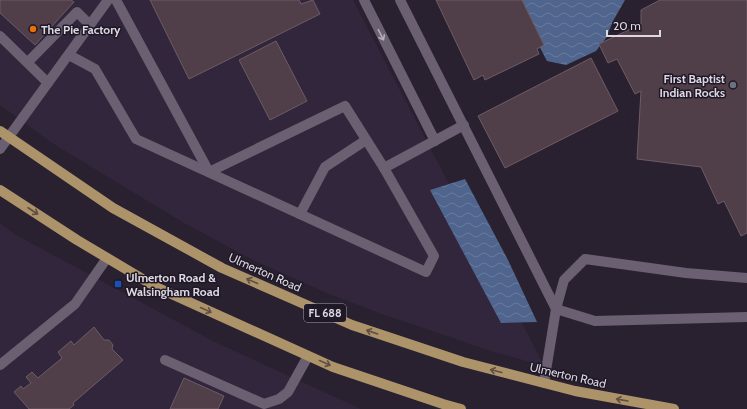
<svg xmlns="http://www.w3.org/2000/svg" width="747" height="409" font-family="Cabin,sans-serif">
<style>
.built{fill:#31263b}
.water{fill:url(#water-waves)}
.building{fill:#503e48;stroke:#6e5b66}
.lines{fill:none;stroke-linecap:round;stroke-linejoin:round}
.minor{stroke:#6a6072;stroke-width:10}
.major{stroke:#ad9369;stroke-width:10}
.oneway{stroke:#b5aebb}
.oneway2{stroke:#5f4f44}
.food-dot{fill:#e8710a;stroke:#1f1826;stroke-width:1.5}
.worship-dot{fill:#6b7280;stroke:#1f1826;stroke-width:1.5}
.transit-dot{fill:#1a4fb4;stroke:#1f1826;stroke-width:1.5}
.labels{text-anchor:middle;dominant-baseline:central;stroke-width:3;stroke-linejoin:round;paint-order:stroke}
.shield{fill:#1f1826;stroke:#a59eaa;stroke-width:1}
.shield-label{font-size:11px;font-weight:bold;fill:#ded8e3}
.poi-label{font-size:12px;font-weight:bold;fill:#ded8e3;stroke:#1f1826;text-anchor:start}
.street-label{font-size:12px;fill:#ded8e3;stroke:#1f1826}
</style>
<defs>
<pattern id="water-waves" width="16" height="10" patternUnits="userSpaceOnUse"><rect width="16" height="10" fill="#4f658d"/><path d="M0 5q4-4 8 0t8 0" fill="none" stroke="#687a9d"/></pattern>
</defs>
<rect width="100%" height="100%" fill="#292130"/>
<g class="built">
<path d="M 0,0 L 353,0 L 449,184 L 431,190 L 501,323 L 522,323 L 544,366 L 491,351 L 379,313 L 329,294 L 253,260 L 184,223 L 52,143 L 0,105 Z"/>
<path d="M 0,223 L 16,235 L 215,342 L 361,409 L 0,409 Z"/>
</g>
<g class="water">
<path d="M 515,0 L 625,0 L 613,21 L 606,38 L 596,51 L 566,65 L 547,61 Z"/>
<path d="M 465,179 L 508,260 L 537,322 L 501,323 L 430,190 Z"/>
</g>
<g class="building">
<path d="M 0,0 L 71,0 L 74,2 L 35,45 L 0,13 Z"/>
<path d="M 150,0 L 299,0 L 301,4 L 313,0 L 320,14 L 189,79 Z"/>
<path d="M 436,0 L 522,0 L 544,45 L 537,49 L 539,54 L 485,80 L 483,75 L 474,80 Z"/>
<path d="M 660,0 L 747,0 L 747,233 L 741,236 L 724,201 L 718,204 L 701,167 L 637,159 L 641,91 L 635,94 L 617,59 L 608,63 L 599,44 L 641,24 L 641,10 Z"/>
<path d="M 276,41 L 307,101 L 270,120 L 239,60 Z"/>
<path d="M 591,58 L 618,111 L 505,168 L 478,116 Z"/>
<path d="M 94,327 L 104,340 L 109,340 L 113,345 L 112,349 L 123,360 L 73,403 L 74,405 L 69,409 L 29,409 L 14,392 L 21,386 L 23,389 L 31,383 L 26,377 L 32,372 L 38,378 L 62,358 L 58,352 L 71,341 L 74,345 Z"/>
<path d="M 184,378 L 224,396 L 218,409 L 170,409 Z"/>
</g>
<g class="lines">
<g class="minor">
<path d="M 116,0 L 209,172 L 345,106 L 384,168"/>
<path d="M 364,0 L 435,141"/>
<path d="M 400,0 L 556,309 L 544,383"/>
<path d="M 0,36 L 48,83"/>
<path d="M 69,55 L 95,69 L 136,139 L 426,272 L 434,256 L 384,168 L 464,125"/>
<path d="M 28,62 L 77,12 L 90,25"/>
<path d="M 0,149 L 108,0"/>
<path d="M 300,214 L 325,167 L 366,140"/>
<path d="M 747,278 L 686,273 L 585,259 L 564,280 L 556,309 L 595,321 L 747,317"/>
<path d="M 165,360 L 264,404 L 279,399 L 288,392 L 308,356"/>
<path d="M 0,365 L 75,304 L 107,258"/>
</g>
<g class="major">
<path d="M 0,131 L 113,208 L 222,268 L 352,325 L 463,362 L 575,391 L 674,409"/>
<path d="M 0,190 L 77,240 L 156,287 L 333,367 L 443,404 L 461,409"/>
</g>
</g>
<defs><path id="oneway-shaft" d="M-6 0H5M1.5-3L5.5 0L1.5 3" fill="none" stroke-width="1.6" stroke-linecap="round" stroke-linejoin="round"/></defs>
<use class="oneway" href="#oneway-shaft" transform="translate(381 35) rotate(63)"/>
<g class="oneway2">
<use href="#oneway-shaft" transform="translate(33 211) rotate(33)"/>
<use href="#oneway-shaft" transform="translate(252 281) rotate(-156)"/>
<use href="#oneway-shaft" transform="translate(206 310) rotate(25)"/>
<use href="#oneway-shaft" transform="translate(372 332) rotate(-161)"/>
<use href="#oneway-shaft" transform="translate(325 363) rotate(24)"/>
<use href="#oneway-shaft" transform="translate(496 371) rotate(-166)"/>
<use href="#oneway-shaft" transform="translate(622 400) rotate(-170)"/>
</g>
<circle class="food-dot" cx="33" cy="29" r="4"/>
<circle class="worship-dot" cx="733" cy="85" r="4"/>
<rect class="transit-dot" x="114" y="280" width="8" height="8" rx="2"/>
<g class="labels">
<rect class="shield" x="304" y="304" width="42" height="18" rx="3"/>
<g class="shield-label">
<text x="325" y="313">FL 688</text>
</g>
<g class="poi-label">
<text x="41" y="29">The Pie Factory</text>
<text x="725" y="78" text-anchor="end">First Baptist<tspan x="725" dy="14">Indian Rocks</tspan></text>
<text x="126" y="277">Ulmerton Road &amp;<tspan x="126" dy="14">Walsingham Road</tspan></text>
</g>
<g class="street-label">
<text transform="translate(265 272) rotate(24)">Ulmerton Road</text>
<text transform="translate(568 375) rotate(13)">Ulmerton Road</text>
</g>
</g>
<path d="M607 30v6h53v-6" fill="none" stroke="#ded8e3" stroke-width="2"/>
<text x="613" y="30" font-size="12" fill="#ded8e3" stroke="#1f1826" stroke-width="3" paint-order="stroke">20 m</text>
</svg>
